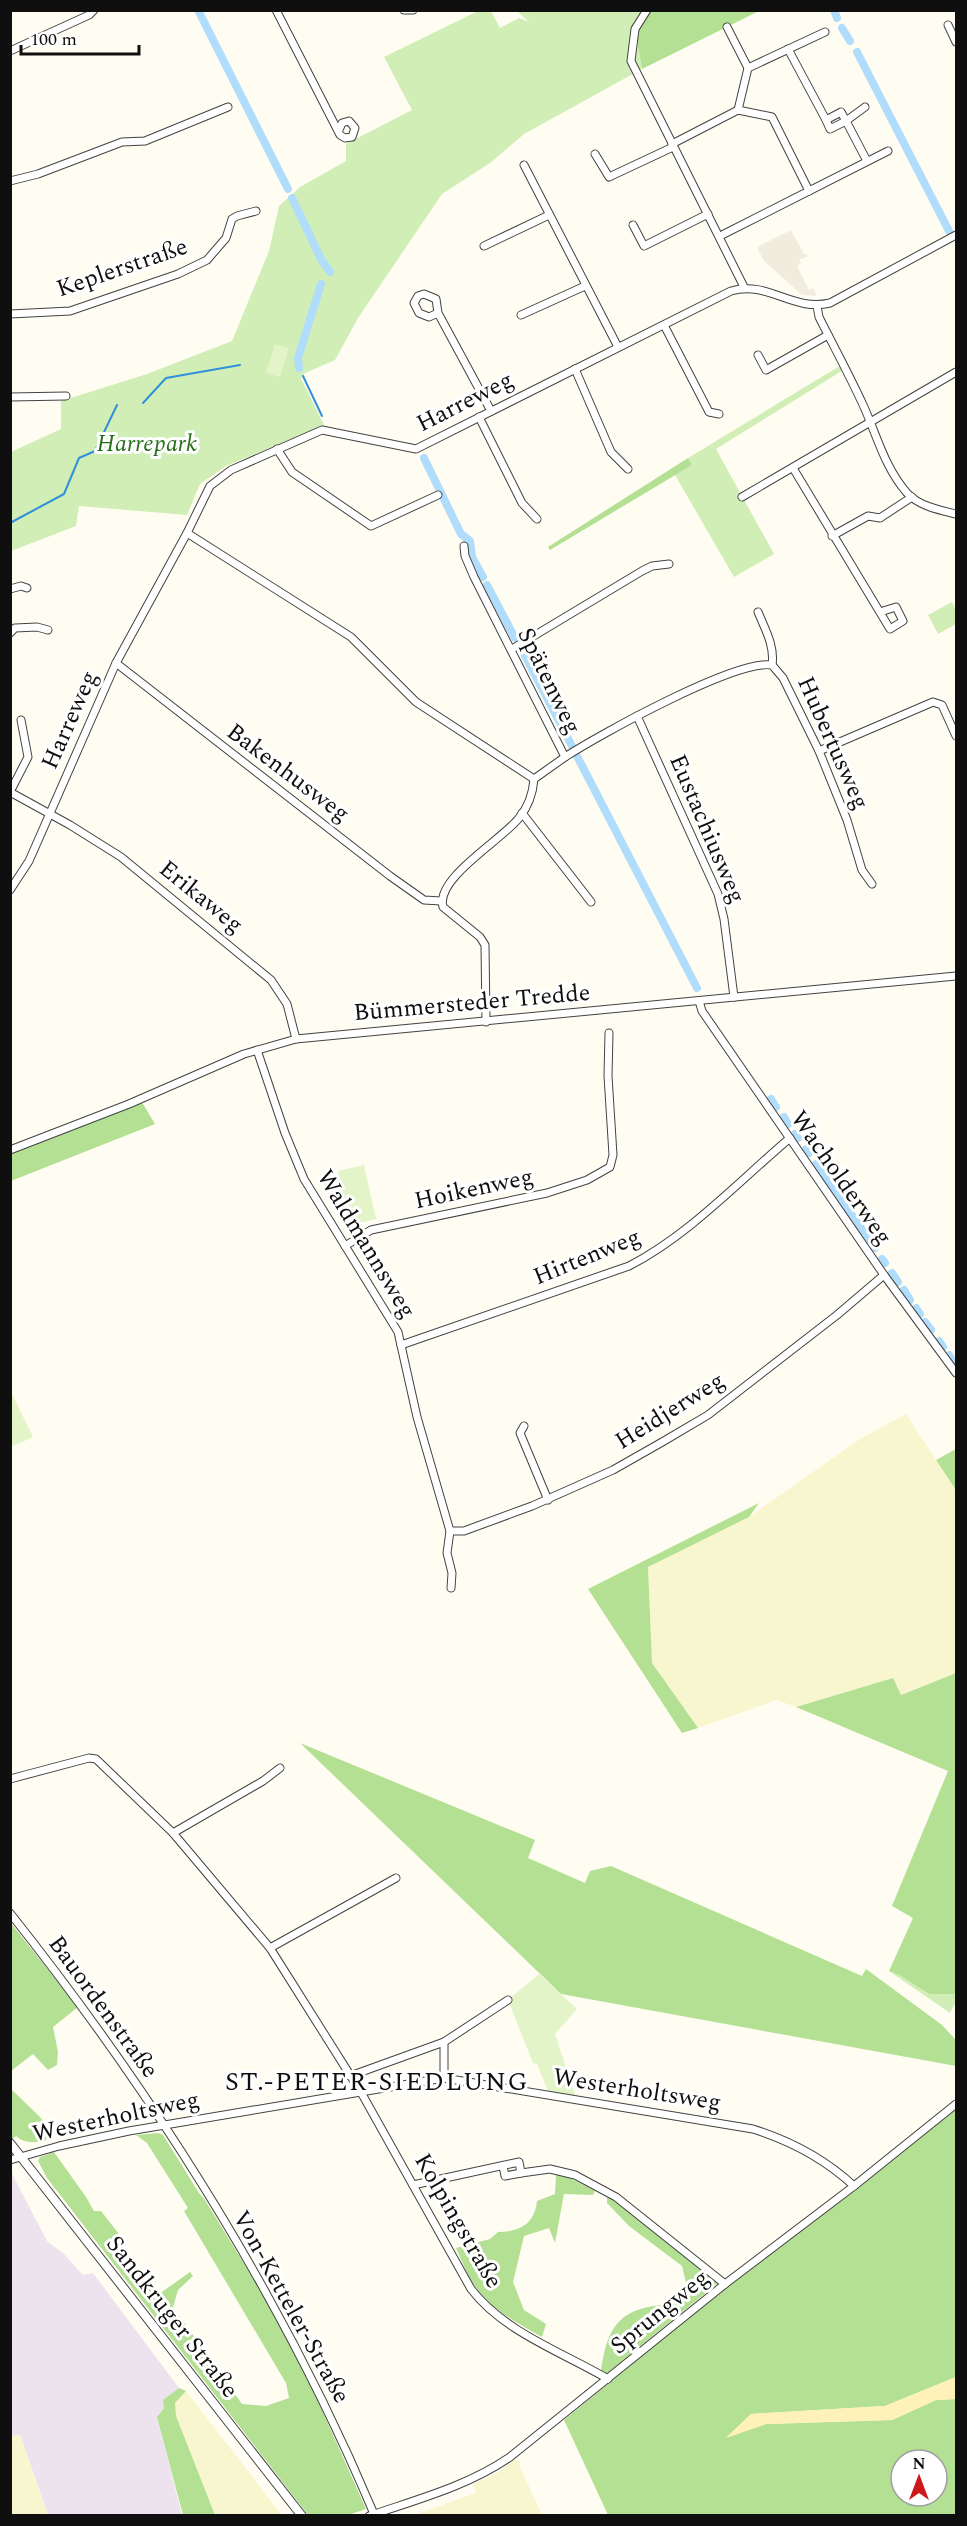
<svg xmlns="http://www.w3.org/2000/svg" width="967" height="2526" font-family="Spectral,serif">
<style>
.industrial{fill:#ede3ee}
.farmland{fill:#f8f6ce}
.green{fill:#d1eeb6}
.forest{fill:#b4e094;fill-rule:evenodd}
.sand{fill:#fff2b9}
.pitch{fill:#e4f4c9}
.plaza{fill:#f1edde}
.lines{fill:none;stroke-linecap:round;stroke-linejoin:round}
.stream{stroke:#3190da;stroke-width:2}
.canal{stroke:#b1ddfc;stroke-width:8}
.minor-casing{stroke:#424242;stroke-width:9}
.tertiary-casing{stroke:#424242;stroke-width:10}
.minor{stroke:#fff;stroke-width:7}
.tertiary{stroke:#fff;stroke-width:8}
.labels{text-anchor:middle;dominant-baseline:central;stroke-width:6;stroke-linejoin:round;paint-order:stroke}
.street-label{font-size:24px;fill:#0f0f0f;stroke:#fff}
.park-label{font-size:24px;font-style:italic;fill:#276e18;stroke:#fff}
.neighbourhood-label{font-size:26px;letter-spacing:1.5px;fill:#0f0f0f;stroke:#fff}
</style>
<rect width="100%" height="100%" fill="#fffdf1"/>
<path class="industrial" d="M 10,2170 L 47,2241 L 65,2255 L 83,2275 L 93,2273 L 179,2388 L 164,2400 L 164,2408 L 157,2417 L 182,2515 L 48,2515 L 20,2435 L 11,2436 Z"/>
<g class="farmland">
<path d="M 906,1414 L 956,1490 L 956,1673 L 900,1695 L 893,1678 L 796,1707 L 777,1700 L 698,1728 L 652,1663 L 648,1567 L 749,1517 L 860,1439 Z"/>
<path d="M 186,2391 L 282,2515 L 215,2515 L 176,2416 L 175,2403 Z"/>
<path d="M 20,2435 L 48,2515 L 11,2515 L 11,2436 Z"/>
<path d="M 516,2458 L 542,2515 L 414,2515 L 476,2493 L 473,2484 L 496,2474 Z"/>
</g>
<g class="green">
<path d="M 478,11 L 491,11 L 500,28 L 519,18 L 529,22 L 517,11 L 647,11 L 635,29 L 642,69 L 524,134 L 490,163 L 442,194 L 358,318 L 335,360 L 305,373 L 301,378 L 324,425 L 226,466 L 200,484 L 187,515 L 79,506 L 76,526 L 11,551 L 11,452 L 61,429 L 61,401 L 147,374 L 232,341 L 269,251 L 279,206 L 300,187 L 346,161 L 346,144 L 412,110 L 384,57 Z"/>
<path d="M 843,364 L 845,369 L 716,449 L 774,554 L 734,577 L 675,475 L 692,465 L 688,458 Z"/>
<path d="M 952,602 L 956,611 L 956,624 L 938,634 L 928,615 Z"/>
<path d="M 889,1971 L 899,1975 L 929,1994 L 956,1994 L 956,2001 L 950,2013 Z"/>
</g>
<g class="forest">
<path d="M 674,10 L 678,12 L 759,11 L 642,69 L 635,29 L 647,11 Z"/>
<path d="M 688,458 L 692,465 L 550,550 L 548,547 Z"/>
<path d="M 140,1099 L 155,1124 L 11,1181 L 11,1150 Z"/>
<path d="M 956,1449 L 956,1490 L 936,1460 Z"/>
<path d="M 759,1503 L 749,1517 L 648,1567 L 652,1663 L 698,1728 L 682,1733 L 588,1589 Z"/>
<path d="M 956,1673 L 956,1994 L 929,1994 L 899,1975 L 889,1971 L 913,1918 L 892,1906 L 948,1771 L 796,1707 L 893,1678 L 901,1695 Z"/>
<path d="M 300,1743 L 535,1840 L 528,1858 L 585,1883 L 590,1871 L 611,1866 L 862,1976 L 866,1969 L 942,2025 L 956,2040 L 956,2066 L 561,1994 Z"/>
<path d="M 10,1922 L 78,2007 L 53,2027 L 58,2052 L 57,2065 L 48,2070 L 33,2054 L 11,2071 Z"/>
<path d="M 10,2088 L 40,2117 L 51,2132 L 45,2141 C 35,2142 24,2144 16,2136 L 11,2140 Z"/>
<path d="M 956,2109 L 956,2377 L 885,2406 L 751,2414 L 727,2437 L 766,2424 L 892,2420 L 936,2400 L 956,2399 L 956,2515 L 608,2515 L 564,2420 L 731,2283 L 856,2190 ZM 901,2460 L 937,2460 L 937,2496 L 901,2496 Z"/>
<path d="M 158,2133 L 163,2135 L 199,2193 L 205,2200 L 265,2298 L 313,2390 L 366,2509 L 348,2515 L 308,2515 L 47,2178 L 38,2161 L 40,2157 L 54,2152 L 86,2197 L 94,2211 L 101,2211 L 126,2243 L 122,2247 L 159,2294 L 190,2272 L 193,2276 L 178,2290 L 173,2307 L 242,2404 L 266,2406 L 289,2398 L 286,2383 L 184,2211 L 188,2208 L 147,2143 L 136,2135 Z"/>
<path d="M 556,2173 L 566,2176 L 595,2191 L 593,2195 L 564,2194 L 555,2243 L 549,2228 L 524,2236 L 513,2282 L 524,2310 L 546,2324 L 542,2337 C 518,2323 491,2310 475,2286 C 467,2275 462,2261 456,2248 L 490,2239 L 498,2232 C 519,2232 535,2224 537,2201 L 555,2194 Z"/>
<path d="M 607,2197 L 620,2204 L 719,2282 L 606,2374 L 601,2371 C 608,2321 623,2307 673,2304 L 687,2287 L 682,2266 L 629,2226 L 607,2203 Z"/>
<path d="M 179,2388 L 186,2391 L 175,2403 L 176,2416 L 215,2515 L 183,2515 L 157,2417 L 164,2408 L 163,2400 Z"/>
</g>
<path class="sand" d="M 956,2377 L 956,2399 L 936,2400 L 892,2420 L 766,2424 L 726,2438 L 751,2414 L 885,2406 Z"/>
<g class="pitch">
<path d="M 275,344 L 289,348 L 280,377 L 266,373 Z"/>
<path d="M 364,1165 L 376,1219 L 350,1225 L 338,1171 Z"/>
<path d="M 10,1390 L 33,1437 L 11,1447 L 10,1447 Z"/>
<path d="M 539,1974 L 577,2009 L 555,2034 L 577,2101 L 550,2096 L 537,2064 L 533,2063 L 508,2000 Z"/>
</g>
<path class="plaza" d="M 791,230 L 804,254 L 806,254 L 808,256 L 799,260 L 801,263 L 797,266 L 809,290 L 813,288 L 817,295 L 815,296 L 802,295 L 764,261 L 757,247 Z"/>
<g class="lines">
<g class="stream">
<path d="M 303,376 L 322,416"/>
<path d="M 143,403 L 166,378 L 240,365"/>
<path d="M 10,523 L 64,494 L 79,458 L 95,451 L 117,405"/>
</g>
<g class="canal">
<path d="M 198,10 L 288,189"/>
<path d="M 834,10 L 837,18"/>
<path d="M 842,28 L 850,41"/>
<path d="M 857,52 L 949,231"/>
<path d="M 292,198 L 321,259 L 330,272"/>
<path d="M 299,368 L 298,358 L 321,284"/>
<path d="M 424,458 L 461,534 L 470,541 L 472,557 L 483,577"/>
<path d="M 487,585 L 515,638"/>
<path d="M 522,650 L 573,748"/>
<path d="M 577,756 L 697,988"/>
<path d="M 771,1099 L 776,1107"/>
<path d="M 784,1117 L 788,1124"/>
<path d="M 795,1134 L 798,1138"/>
<path d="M 806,1149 L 809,1153"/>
<path d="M 816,1164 L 875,1248"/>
<path d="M 882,1259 L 885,1263"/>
<path d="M 892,1273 L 898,1282"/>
<path d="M 904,1290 L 910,1300"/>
<path d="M 916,1308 L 920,1314"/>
<path d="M 925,1322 L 931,1330"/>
<path d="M 939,1341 L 943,1347"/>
<path d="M 949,1355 L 953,1362"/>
</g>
<g class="minor-casing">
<g id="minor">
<path d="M 276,10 L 340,135 L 345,138 L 352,137 L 355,128 L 349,121 L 342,123 L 339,130"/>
<path d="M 404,10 L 413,10"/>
<path d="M 647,10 L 635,29 L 631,61 L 744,287"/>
<path d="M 948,25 L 956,42"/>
<path d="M 727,27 L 748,68"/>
<path d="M 788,49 L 826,120"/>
<path d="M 10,51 L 89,15 L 94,10"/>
<path d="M 865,107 L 846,121 L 867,161"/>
<path d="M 738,110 L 748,68 L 825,32"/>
<path d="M 738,110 L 772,117 L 809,191"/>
<path d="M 841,112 L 846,121 L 830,129 L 826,120 Z"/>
<path d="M 672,144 L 738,110"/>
<path d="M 595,154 L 609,177 L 673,147"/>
<path d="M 524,165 L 618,347"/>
<path d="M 10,181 L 38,174 L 122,142 L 145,141 L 228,107"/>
<path d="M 633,225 L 644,246 L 708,214"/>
<path d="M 720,236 L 888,151"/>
<path d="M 484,246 L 549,215"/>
<path d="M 817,306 L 819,317 C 834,347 850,376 864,407 C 877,436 885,468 907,493 C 919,506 939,510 956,514"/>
<path d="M 438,313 L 429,317 L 419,313 L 414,303 L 418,296 L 424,294 L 436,299 L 438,313 L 491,411"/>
<path d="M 10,314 L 70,311 L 178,274 L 207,260 L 226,238 L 232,219 L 237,216 L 256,211"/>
<path d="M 521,315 L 585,286"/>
<path d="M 664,325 L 709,412 L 719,414"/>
<path d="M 758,355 L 766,370 L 828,335"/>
<path d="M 575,369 L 611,452 L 628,469"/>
<path d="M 10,397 L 66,396"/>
<path d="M 479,417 L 522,503 L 537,519"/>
<path d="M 277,449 L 292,472 L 371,526 L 438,495"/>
<path d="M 793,468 L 890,629 L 903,621 L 896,607 L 880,612"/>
<path d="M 742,497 L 956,372"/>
<path d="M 187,533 L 351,637 L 416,702 L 534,779"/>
<path d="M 832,536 L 868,516 L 880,518 L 912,497"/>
<path d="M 464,546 L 465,556 L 474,577 L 565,757 L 534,779 C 533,792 528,807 519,818 C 502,840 435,878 443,907 L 480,937 L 485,945 L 486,1022"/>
<path d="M 10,589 L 21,586 L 27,588"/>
<path d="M 758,612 C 765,629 775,646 772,665"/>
<path d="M 10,633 L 15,628 L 37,627 L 48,630"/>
<path d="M 512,649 L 642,571 L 652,566 L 669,564"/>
<path d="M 116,663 L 390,876 L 424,900 L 441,901"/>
<path d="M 637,716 L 718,894 L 724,919 L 734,997"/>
<path d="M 21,720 L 28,757 L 10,792 L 70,825 L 121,857 L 271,980 L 287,1004 L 296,1039"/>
<path d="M 819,751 L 933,702 L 942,705 L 956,736"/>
<path d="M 565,757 C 599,735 736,659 772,665 L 783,678 L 819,751 L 847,820 L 862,870 L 872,884"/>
<path d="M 522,813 L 591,902"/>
<path d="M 10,890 L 29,861 L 116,663 L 187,533 L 210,486 L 231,470 L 322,430 L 416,449 L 731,291 C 768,280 792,312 830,303 L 956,235"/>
<path d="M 699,1001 L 702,1011 L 884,1275 L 956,1373"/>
<path d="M 257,1050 L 285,1133 L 304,1179 L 398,1332 L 417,1417 L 450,1531 L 447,1553 L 452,1573 L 451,1588"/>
<path d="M 10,1150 L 129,1104 L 244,1054 L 296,1039 L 956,976"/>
<path d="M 345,1246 L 371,1230 L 547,1193 L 587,1180 L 610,1167 L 613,1155 L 608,1076 L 609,1033"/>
<path d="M 401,1345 L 629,1266 C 689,1235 738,1182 790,1138"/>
<path d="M 524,1426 L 520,1433 L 548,1500"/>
<path d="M 450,1531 L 464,1531 L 532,1506 L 613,1470 L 664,1441 L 708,1415 L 837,1315 L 884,1275"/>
<path d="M 10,1779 L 89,1758 L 96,1759 L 173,1833 L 270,1948 L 362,2094 L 471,2289 C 504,2332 562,2352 608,2379"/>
<path d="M 173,1833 L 263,1781 L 280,1768"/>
<path d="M 10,1913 C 156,2097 283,2298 374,2514"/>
<path d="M 270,1948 L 396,1878"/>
<path d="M 444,2042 L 508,2000"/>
<path d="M 350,2076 L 444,2042 L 444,2078"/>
<path d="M 10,2160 L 59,2146 L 129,2131 L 444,2078 L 753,2129 C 791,2141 825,2159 854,2186"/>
<path d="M 521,2173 L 550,2169 L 575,2175 L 616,2197 L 725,2284"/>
<path d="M 413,2185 L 519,2162 L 521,2173 L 505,2176 L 503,2166"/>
<path d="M 369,2516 C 418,2499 468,2486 510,2457 L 725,2284 L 854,2186 L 956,2104"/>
</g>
</g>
<g class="tertiary-casing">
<path id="tertiary" d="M 10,2143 L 302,2516"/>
</g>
<use href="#minor" class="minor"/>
<use href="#tertiary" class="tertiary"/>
</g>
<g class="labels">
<g class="street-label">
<text transform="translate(122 268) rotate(-19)">Keplerstraße</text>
<text transform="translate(465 402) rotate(-27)">Harreweg</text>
<text transform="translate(549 681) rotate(64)">Spätenweg</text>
<text transform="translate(70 720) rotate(-66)">Harreweg</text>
<text transform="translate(833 743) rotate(66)">Hubertusweg</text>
<text transform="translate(288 773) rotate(37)">Bakenhusweg</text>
<text transform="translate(707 829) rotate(67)">Eustachiusweg</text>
<text transform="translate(201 897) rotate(39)">Erikaweg</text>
<text transform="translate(472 1003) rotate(-5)">Bümmersteder Tredde</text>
<text transform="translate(841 1178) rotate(55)">Wacholderweg</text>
<text transform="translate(474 1189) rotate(-12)">Hoikenweg</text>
<text transform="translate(366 1244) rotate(59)">Waldmannsweg</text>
<text transform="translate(587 1257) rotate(-22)">Hirtenweg</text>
<text transform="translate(670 1411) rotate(-32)">Heidjerweg</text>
<text transform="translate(103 2007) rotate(54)">Bauordenstraße</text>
<text transform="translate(637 2090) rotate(9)">Westerholtsweg</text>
<text transform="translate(116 2117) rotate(-12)">Westerholtsweg</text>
<text transform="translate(458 2221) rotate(60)">Kolpingstraße</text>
<text transform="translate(291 2307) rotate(61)">Von-Ketteler-Straße</text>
<text transform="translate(660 2312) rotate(-39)">Sprungweg</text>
<text transform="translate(172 2317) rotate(52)">Sandkruger Straße</text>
</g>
<g class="park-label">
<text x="147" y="444">Harrepark</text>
</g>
<g class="neighbourhood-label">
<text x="377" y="2082">ST.-PETER-SIEDLUNG</text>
</g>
</g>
<rect width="967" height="2526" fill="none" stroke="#0f0f0f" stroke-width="24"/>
<g transform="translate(919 2478)"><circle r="28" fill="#ffffff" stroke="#9f9f9f" stroke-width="1.5"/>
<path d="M0-4.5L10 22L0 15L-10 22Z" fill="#cd191b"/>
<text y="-9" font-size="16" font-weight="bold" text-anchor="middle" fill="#0f0f0f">N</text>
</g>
<path d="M21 45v9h118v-9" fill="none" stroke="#0f0f0f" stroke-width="3"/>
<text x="30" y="45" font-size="18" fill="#0f0f0f" stroke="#ffffff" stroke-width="4.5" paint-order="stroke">100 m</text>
</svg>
